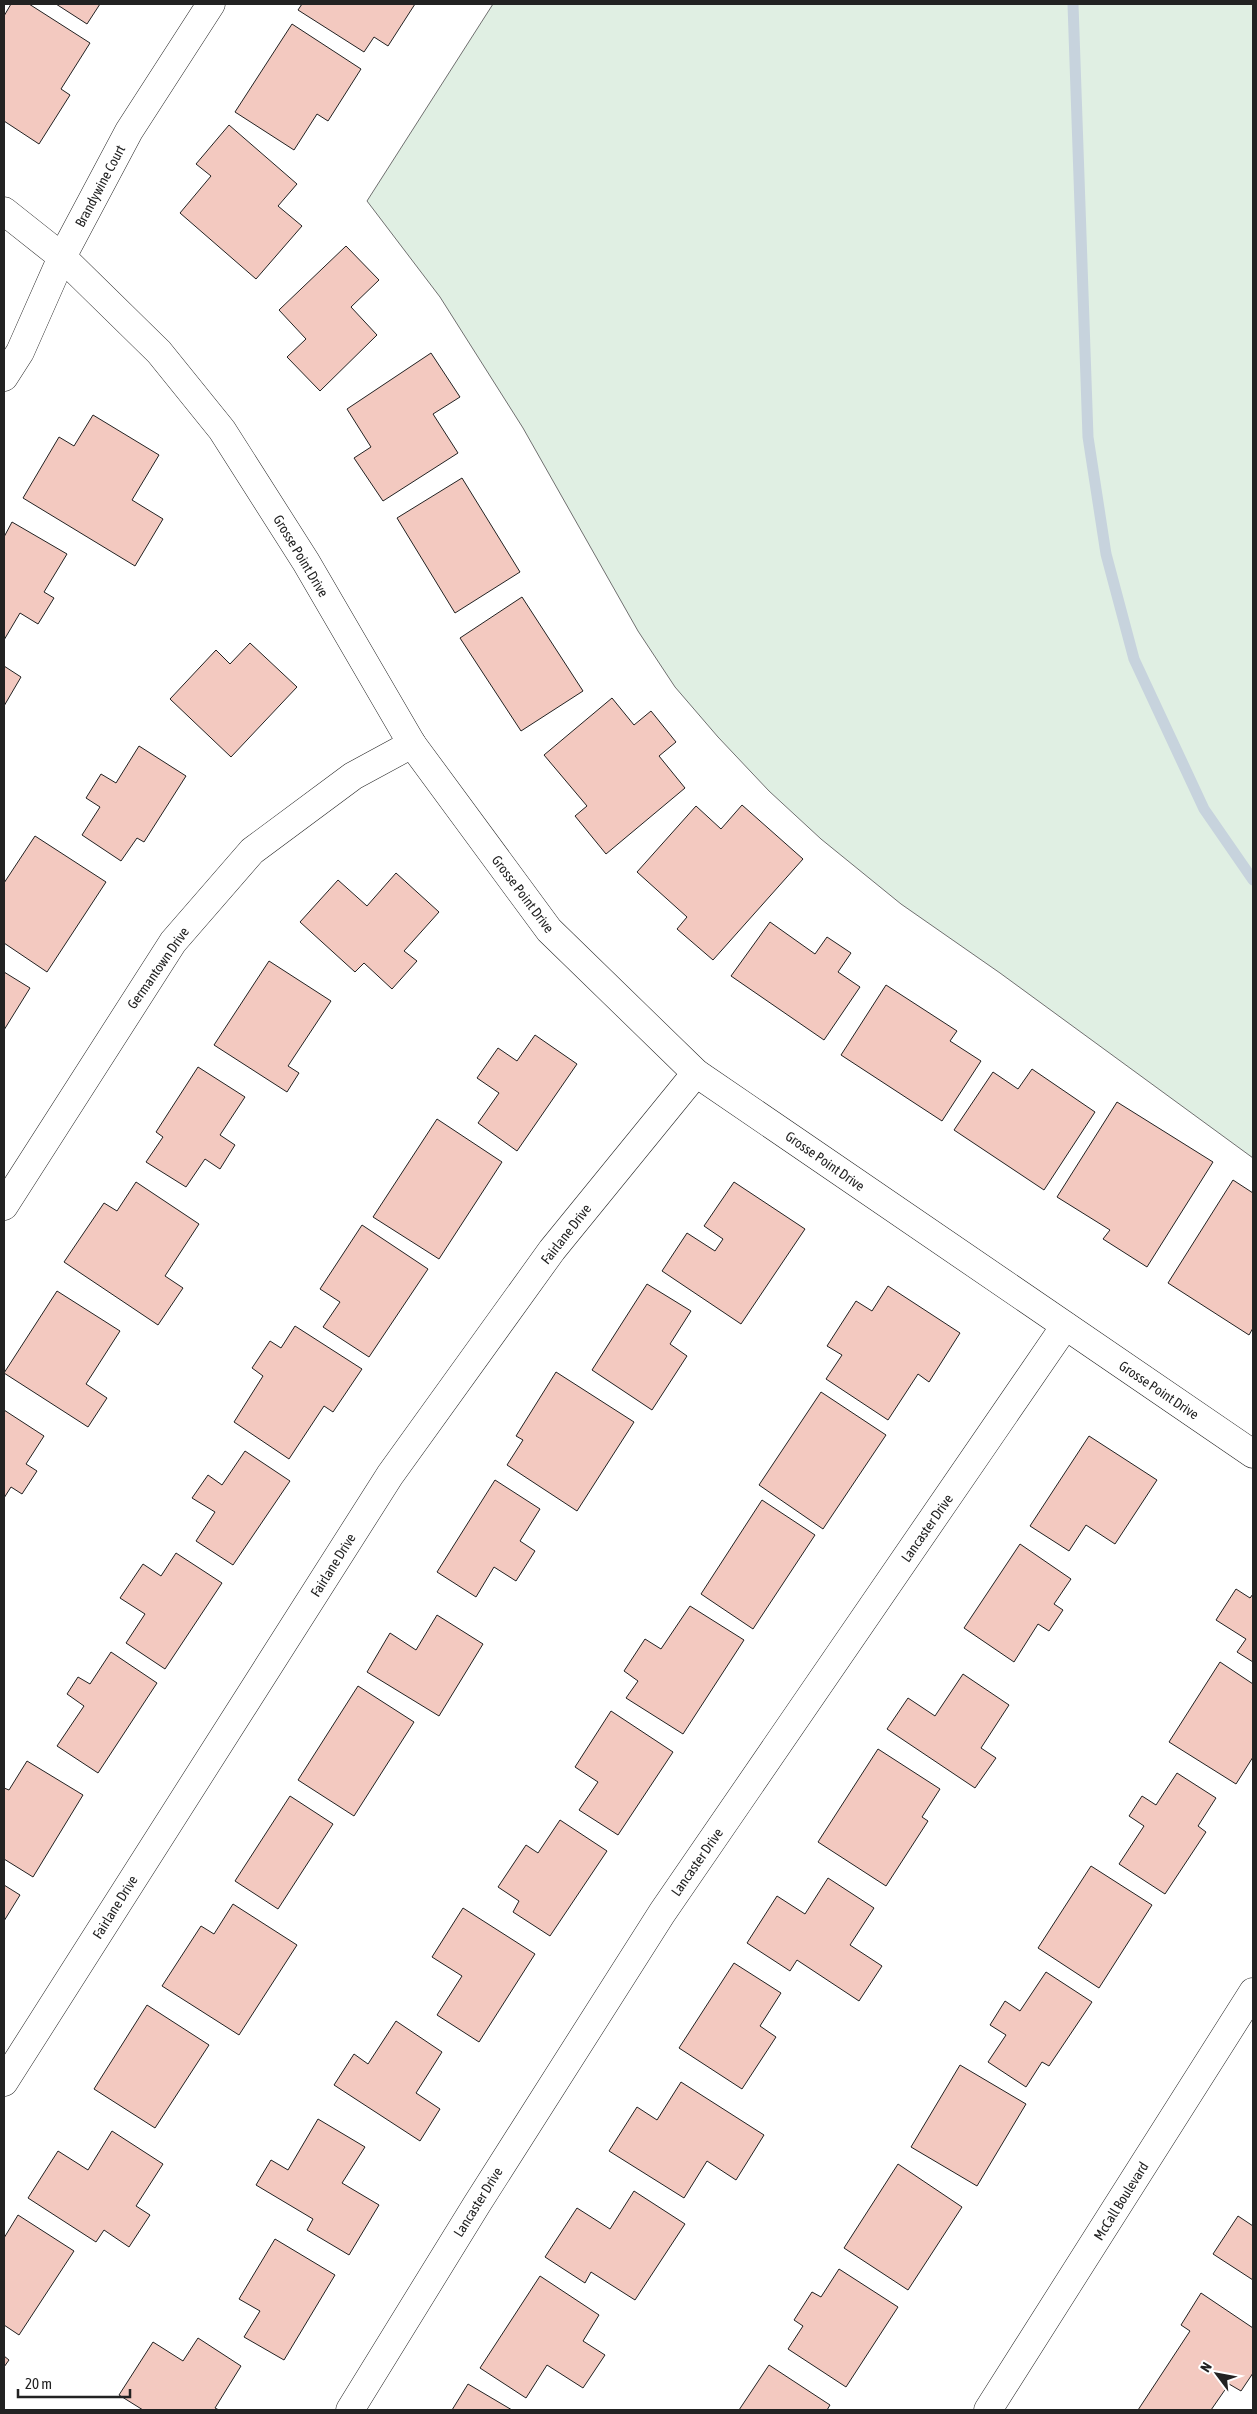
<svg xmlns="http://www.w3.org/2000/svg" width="1257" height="2414" font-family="'Asap Condensed',sans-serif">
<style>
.green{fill:#e0efe3;stroke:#6f6f6f}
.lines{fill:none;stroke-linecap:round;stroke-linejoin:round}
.stream{stroke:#c7d3dd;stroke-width:11}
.building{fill:#f3c9c0;stroke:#222}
.minor-casing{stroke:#222;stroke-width:29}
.tertiary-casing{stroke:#222;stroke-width:29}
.secondary-casing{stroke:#222;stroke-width:29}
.minor{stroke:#fff;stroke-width:28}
.tertiary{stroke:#fff;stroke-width:28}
.secondary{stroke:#fff;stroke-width:28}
.labels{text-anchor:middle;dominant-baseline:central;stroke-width:4;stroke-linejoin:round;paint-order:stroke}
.street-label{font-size:14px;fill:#222;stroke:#fff}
</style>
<rect width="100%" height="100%" fill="#fff"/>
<path class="green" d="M 493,4 L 1253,4 L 1253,1158 L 1000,973 L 901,904 L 821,839 L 769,791 L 718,737 L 675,687 L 638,631 L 523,428 L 440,297 L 367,201 Z"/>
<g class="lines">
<path class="stream" d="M 1073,4 L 1088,437 L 1106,554 L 1134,659 L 1204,809 L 1253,880"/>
</g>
<g class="building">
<path d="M 11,4 L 29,4 L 90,43 L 61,89 L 70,95 L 39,144 L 4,121 L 4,16 Z"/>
<path d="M 56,4 L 100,4 L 87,24 Z"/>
<path d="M 302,4 L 415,4 L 388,46 L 374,37 L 364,52 L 298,10 Z"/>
<path d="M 292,24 L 361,69 L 328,121 L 317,114 L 294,150 L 235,112 Z"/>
<path d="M 229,125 L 297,184 L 278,206 L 302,226 L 256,279 L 180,213 L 211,176 L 196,164 Z"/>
<path d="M 346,246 L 379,280 L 351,307 L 377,335 L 320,391 L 287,357 L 306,339 L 279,310 Z"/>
<path d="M 431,353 L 460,397 L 433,414 L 458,453 L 383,501 L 354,458 L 371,447 L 347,409 Z"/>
<path d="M 93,415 L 159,455 L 132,500 L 163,519 L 135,566 L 23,498 L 59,437 L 74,446 Z"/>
<path d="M 462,478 L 520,572 L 455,613 L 397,518 Z"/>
<path d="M 12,522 L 67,554 L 44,592 L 54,598 L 38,624 L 20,613 L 4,640 L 4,537 Z"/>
<path d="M 522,597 L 583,691 L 521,731 L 460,638 Z"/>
<path d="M 250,643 L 297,687 L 231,757 L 170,699 L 216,650 L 230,664 Z"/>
<path d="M 4,666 L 21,677 L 4,706 Z"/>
<path d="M 612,698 L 634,725 L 651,711 L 676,742 L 659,756 L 685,788 L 606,854 L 575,816 L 587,806 L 544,755 Z"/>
<path d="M 139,746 L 186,776 L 144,842 L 137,838 L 121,861 L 82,835 L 100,807 L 86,798 L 101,774 L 116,783 Z"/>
<path d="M 742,805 L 803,859 L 713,960 L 677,929 L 687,917 L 637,872 L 696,806 L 721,829 Z"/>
<path d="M 35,836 L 106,882 L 47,972 L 4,943 L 4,883 Z"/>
<path d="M 396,873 L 439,912 L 404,951 L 417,961 L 392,989 L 364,963 L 355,972 L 300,922 L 338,880 L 367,906 Z"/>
<path d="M 770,922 L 815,954 L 827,937 L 851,953 L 838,972 L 860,987 L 824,1040 L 731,976 Z"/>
<path d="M 269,961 L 331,1001 L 288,1066 L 299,1073 L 287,1092 L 214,1045 Z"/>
<path d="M 4,972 L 30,988 L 4,1030 Z"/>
<path d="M 886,985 L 957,1031 L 950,1041 L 981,1061 L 942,1121 L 841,1055 Z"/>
<path d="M 535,1035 L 577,1064 L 517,1151 L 478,1123 L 499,1093 L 477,1078 L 498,1048 L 517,1061 Z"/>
<path d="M 198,1067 L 245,1097 L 220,1135 L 235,1145 L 220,1169 L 205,1159 L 186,1187 L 146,1162 L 163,1137 L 156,1132 Z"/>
<path d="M 1032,1069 L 1095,1112 L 1044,1190 L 954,1130 L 993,1072 L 1018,1089 Z"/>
<path d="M 1117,1102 L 1213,1162 L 1147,1267 L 1103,1239 L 1110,1230 L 1057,1197 Z"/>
<path d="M 437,1119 L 502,1162 L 439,1259 L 373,1217 Z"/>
<path d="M 1233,1180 L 1253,1193 L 1253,1328 L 1249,1335 L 1168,1283 Z"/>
<path d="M 136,1182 L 199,1224 L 165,1276 L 183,1288 L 158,1325 L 64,1262 L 104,1203 L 117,1211 Z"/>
<path d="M 734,1182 L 805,1229 L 741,1324 L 662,1271 L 687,1233 L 715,1251 L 723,1239 L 704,1226 Z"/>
<path d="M 362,1225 L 428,1269 L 369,1357 L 323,1327 L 340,1302 L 320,1289 Z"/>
<path d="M 647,1284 L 691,1311 L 670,1344 L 687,1356 L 652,1410 L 592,1370 Z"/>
<path d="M 888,1286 L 960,1333 L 929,1382 L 918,1374 L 888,1420 L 826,1379 L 842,1355 L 827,1346 L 856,1301 L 872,1311 Z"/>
<path d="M 57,1291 L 120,1331 L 86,1384 L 107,1398 L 88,1427 L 4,1373 Z"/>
<path d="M 295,1326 L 362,1369 L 333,1412 L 324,1406 L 289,1459 L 234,1422 L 263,1376 L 252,1368 L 270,1341 L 281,1348 Z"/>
<path d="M 556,1372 L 634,1422 L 577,1511 L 507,1465 L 523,1440 L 516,1436 Z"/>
<path d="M 821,1392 L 886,1435 L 823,1529 L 759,1485 Z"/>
<path d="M 4,1410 L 44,1436 L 26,1464 L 37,1471 L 22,1494 L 11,1487 L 4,1498 Z"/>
<path d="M 1089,1436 L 1157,1480 L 1115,1544 L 1086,1525 L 1069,1551 L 1030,1526 Z"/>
<path d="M 245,1451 L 290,1481 L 233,1565 L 196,1541 L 215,1512 L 192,1498 L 208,1475 L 222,1485 Z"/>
<path d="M 495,1480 L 540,1509 L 520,1541 L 535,1551 L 516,1581 L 494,1567 L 476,1597 L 437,1572 Z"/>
<path d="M 762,1500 L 815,1535 L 753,1629 L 701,1594 Z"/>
<path d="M 1020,1544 L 1071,1579 L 1054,1604 L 1063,1610 L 1049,1631 L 1038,1624 L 1014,1662 L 964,1628 Z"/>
<path d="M 176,1553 L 222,1583 L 165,1669 L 126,1643 L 145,1614 L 120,1598 L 143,1564 L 161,1576 Z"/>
<path d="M 1236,1589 L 1250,1598 L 1253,1594 L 1253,1662 L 1237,1652 L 1246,1639 L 1216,1620 Z"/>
<path d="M 690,1606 L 744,1640 L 683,1734 L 626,1698 L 638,1681 L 624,1671 L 645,1639 L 661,1649 Z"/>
<path d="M 437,1615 L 483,1644 L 439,1716 L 367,1672 L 390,1633 L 416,1650 Z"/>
<path d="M 111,1652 L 157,1683 L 98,1773 L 57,1746 L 84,1706 L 67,1694 L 78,1677 L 90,1684 Z"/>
<path d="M 1220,1662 L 1253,1684 L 1253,1757 L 1236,1784 L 1169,1742 Z"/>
<path d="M 963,1674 L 1009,1705 L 981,1748 L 996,1758 L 975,1788 L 887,1729 L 908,1698 L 935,1716 Z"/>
<path d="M 358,1686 L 414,1722 L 354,1816 L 298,1780 Z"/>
<path d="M 611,1711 L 673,1752 L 618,1835 L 579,1810 L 598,1782 L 575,1767 Z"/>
<path d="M 878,1749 L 940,1789 L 922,1817 L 928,1821 L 886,1886 L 818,1842 Z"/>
<path d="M 27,1761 L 83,1795 L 33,1877 L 4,1859 L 4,1788 L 9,1790 Z"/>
<path d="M 1177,1773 L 1216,1798 L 1198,1826 L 1206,1832 L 1165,1894 L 1119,1864 L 1144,1826 L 1129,1816 L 1142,1796 L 1156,1805 Z"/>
<path d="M 290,1796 L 333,1824 L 278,1909 L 235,1881 Z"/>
<path d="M 560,1820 L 607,1851 L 550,1936 L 513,1912 L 519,1901 L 498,1887 L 526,1845 L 538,1853 Z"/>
<path d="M 1091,1866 L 1152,1905 L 1099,1988 L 1038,1948 Z"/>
<path d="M 828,1878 L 874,1908 L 850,1945 L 882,1966 L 859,2001 L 797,1960 L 790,1971 L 747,1943 L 777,1896 L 805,1914 Z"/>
<path d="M 4,1885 L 20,1895 L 4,1921 Z"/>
<path d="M 233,1904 L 297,1945 L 239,2035 L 162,1986 L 201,1926 L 214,1934 Z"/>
<path d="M 463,1908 L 535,1954 L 479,2042 L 437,2015 L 462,1976 L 432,1957 Z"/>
<path d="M 734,1963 L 781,1993 L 760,2026 L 776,2037 L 742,2089 L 679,2048 Z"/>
<path d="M 1046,1972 L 1092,2002 L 1049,2066 L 1042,2062 L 1026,2087 L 988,2062 L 1006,2035 L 990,2025 L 1005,2001 L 1020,2011 Z"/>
<path d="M 147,2005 L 209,2045 L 155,2128 L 94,2089 Z"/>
<path d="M 396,2021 L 442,2052 L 416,2093 L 440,2109 L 420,2141 L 334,2085 L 354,2054 L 368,2064 Z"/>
<path d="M 960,2065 L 1026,2104 L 977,2186 L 911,2147 Z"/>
<path d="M 681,2082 L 764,2135 L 736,2180 L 707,2161 L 684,2198 L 609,2151 L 637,2107 L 657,2120 Z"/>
<path d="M 318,2119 L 365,2147 L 342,2183 L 379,2205 L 349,2255 L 307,2230 L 313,2219 L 256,2185 L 271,2160 L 288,2170 Z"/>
<path d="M 112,2131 L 163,2164 L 136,2206 L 150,2215 L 129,2247 L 104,2230 L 96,2242 L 28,2198 L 58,2151 L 88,2170 Z"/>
<path d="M 898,2164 L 962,2207 L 908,2290 L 844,2248 Z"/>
<path d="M 634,2191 L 685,2224 L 635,2300 L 591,2272 L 585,2283 L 545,2257 L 577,2208 L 610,2229 Z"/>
<path d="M 18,2215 L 74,2251 L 19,2335 L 4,2325 L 4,2238 Z"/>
<path d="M 1238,2216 L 1253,2226 L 1253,2280 L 1213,2254 Z"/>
<path d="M 275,2239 L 335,2275 L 284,2360 L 244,2337 L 260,2311 L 239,2299 Z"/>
<path d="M 839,2269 L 898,2307 L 846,2387 L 788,2349 L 803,2326 L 794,2320 L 812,2292 L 821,2297 Z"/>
<path d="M 540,2276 L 599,2315 L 583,2341 L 605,2355 L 583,2388 L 547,2365 L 526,2398 L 480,2368 Z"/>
<path d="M 1201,2293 L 1253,2328 L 1253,2373 L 1241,2391 L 1229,2384 L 1211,2410 L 1138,2410 L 1190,2331 L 1181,2325 Z"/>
<path d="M 198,2338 L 241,2366 L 215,2408 L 219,2410 L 143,2410 L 119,2395 L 153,2342 L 183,2361 Z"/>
<path d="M 4,2356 L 9,2360 L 4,2367 Z"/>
<path d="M 769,2365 L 830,2405 L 827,2410 L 739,2410 Z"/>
<path d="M 468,2384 L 512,2410 L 452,2410 Z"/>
</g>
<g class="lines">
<g class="minor-casing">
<g id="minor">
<path d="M 4,377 L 20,352 L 62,257 L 129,131 L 211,4"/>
<path d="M 4,1206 L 173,942 L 252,851 L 353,776 L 412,744"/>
<path d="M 4,2082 L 390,1475 L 552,1250 L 696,1073"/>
<path d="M 350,2410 L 477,2204 L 662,1913 L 1065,1326"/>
</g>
</g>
<g class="tertiary-casing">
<path id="tertiary" d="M 4,211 L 62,257 L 159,352 L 222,430 L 306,562 L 412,744 L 549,930 L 696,1073 L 1253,1454"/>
</g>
<g class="secondary-casing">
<path id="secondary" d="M 988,2410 L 1253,1992"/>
</g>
<use href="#minor" class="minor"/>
<use href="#tertiary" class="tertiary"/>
<use href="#secondary" class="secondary"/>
</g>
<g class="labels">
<g class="street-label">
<text transform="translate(100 186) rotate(-62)">Brandywine Court</text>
<text transform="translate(301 556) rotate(59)">Grosse Point Drive</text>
<text transform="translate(523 894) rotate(53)">Grosse Point Drive</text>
<text transform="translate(158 968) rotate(-55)">Germantown Drive</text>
<text transform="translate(825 1161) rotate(35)">Grosse Point Drive</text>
<text transform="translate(566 1234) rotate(-52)">Fairlane Drive</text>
<text transform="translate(1159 1390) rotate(34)">Grosse Point Drive</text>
<text transform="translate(927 1528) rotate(-55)">Lancaster Drive</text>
<text transform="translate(333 1565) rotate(-58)">Fairlane Drive</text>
<text transform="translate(697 1862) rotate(-55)">Lancaster Drive</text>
<text transform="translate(115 1907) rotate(-58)">Fairlane Drive</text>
<text transform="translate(1121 2201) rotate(-58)">McCall Boulevard</text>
<text transform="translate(478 2202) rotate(-58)">Lancaster Drive</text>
</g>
</g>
<rect width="1257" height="2414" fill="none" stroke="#222222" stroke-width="10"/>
<g transform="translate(1217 2374) rotate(302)" stroke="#ffffff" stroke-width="4" paint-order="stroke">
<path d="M0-4L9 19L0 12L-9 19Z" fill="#222222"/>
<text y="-8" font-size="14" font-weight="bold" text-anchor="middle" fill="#222222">N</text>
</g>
<path d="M18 2389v8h112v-8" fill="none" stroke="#222222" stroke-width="2.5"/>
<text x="25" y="2389" font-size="15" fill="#222222" stroke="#ffffff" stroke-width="4" paint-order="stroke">20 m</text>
</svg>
